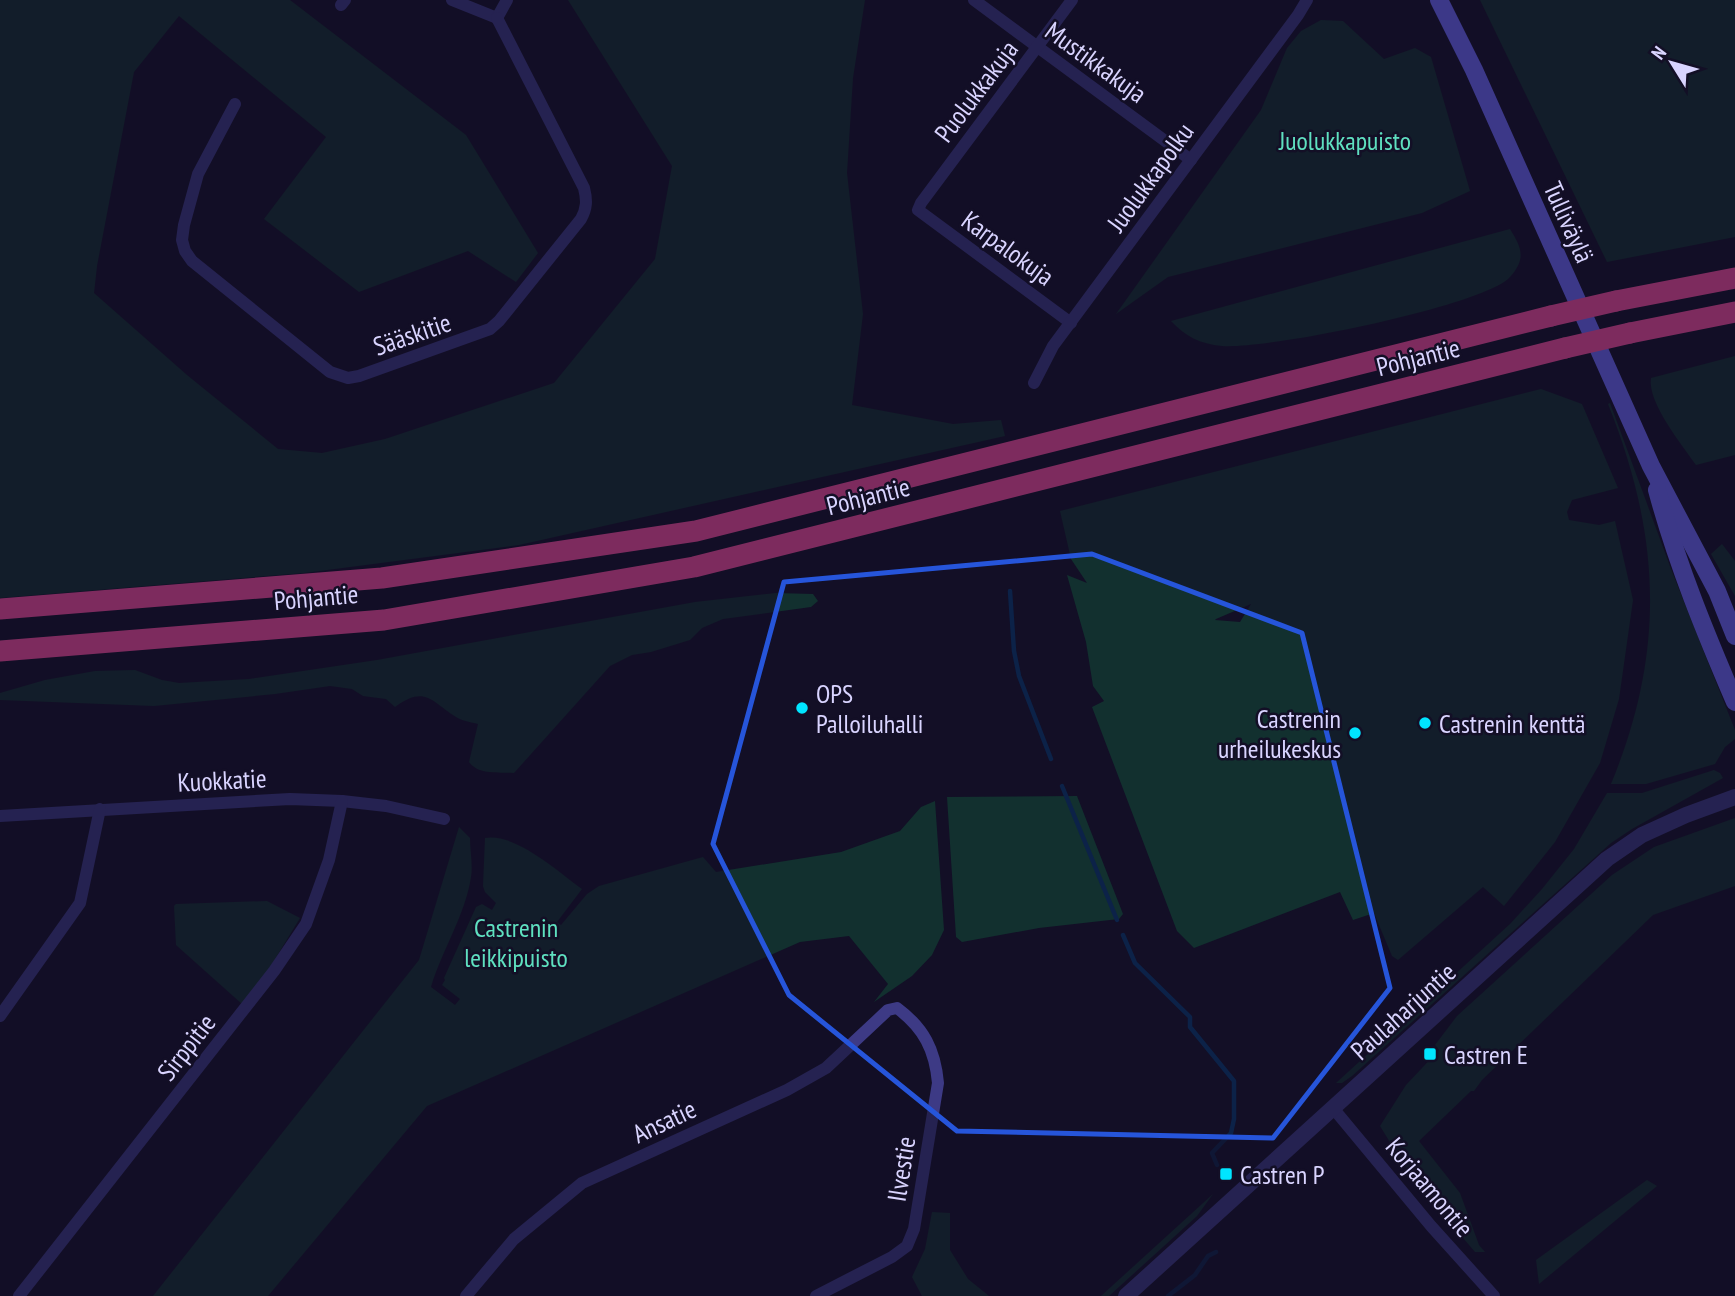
<svg xmlns="http://www.w3.org/2000/svg" width="1735" height="1296" font-family="'PT Sans Narrow',sans-serif">
<style>
.green{fill:#12302f;fill-rule:evenodd}
.lines{fill:none;stroke-linecap:round;stroke-linejoin:round}
.stream{stroke:#0c2248;stroke-width:4.5}
.minor{stroke:#3d3a85;stroke-width:12}
.tertiary{stroke:#3d3a85;stroke-width:16}
.secondary{stroke:#6f6bff;stroke-width:18}
.motorway{stroke:#ff4fa3;stroke-width:21}
.motorway-bridge{stroke:#ff4fa3;stroke-width:21}
.marked{fill:none;stroke:#2655da;stroke-width:5;stroke-linejoin:round}
.poi-dot{fill:#00e5ff;stroke:#130f26;stroke-width:2.5}
.labels{text-anchor:middle;dominant-baseline:central;stroke-width:5;stroke-linejoin:round;paint-order:stroke}
.street-label{font-size:26px;fill:#d9d4ff;stroke:#130f26}
.park-label{font-size:26px;fill:#5fe0c0;stroke:#130f26}
.poi-label{font-size:26px;fill:#d9d4ff;stroke:#130f26;text-anchor:start}
</style>
<rect width="100%" height="100%" fill="#130f26"/>
<g class="green">
<path d="M 0,0 L 290,0 L 466,135 L 538,253 L 516,282 L 468,251 L 359,292 L 264,219 L 326,137 L 179,16 L 134,72 L 97,266 L 94,293 L 187,375 L 278,449 L 322,453 L 385,439 L 554,383 L 655,259 L 672,166 L 568,0 L 865,0 L 853,78 L 847,173 L 863,314 L 852,405 L 953,424 L 1001,420 L 1005,436 L 519,545 L 304,573 L 0,598 Z"/>
<path d="M 1480,0 L 1735,0 L 1735,237 L 1607,262 Z"/>
<path d="M 1321,20 L 1343,21 L 1384,59 L 1415,48 L 1431,57 L 1470,191 L 1422,213 L 1168,277 L 1116,314 L 1261,110 L 1287,48 L 1301,31 Z"/>
<path d="M 1510,229 C 1521,247 1527,258 1510,277 C 1484,306 1265,350 1222,346 C 1200,344 1185,336 1171,321 Z"/>
<path d="M 1735,356 L 1735,455 L 1696,465 C 1682,445 1647,402 1651,378 Z"/>
<path d="M 1541,389 L 1582,404 L 1618,488 L 1572,500 L 1567,512 L 1569,520 L 1599,525 L 1615,521 L 1633,600 L 1619,699 L 1600,763 L 1555,842 L 1504,906 L 1483,887 L 1398,960 L 1392,956 L 1374,913 L 1353,920 L 1340,892 L 1194,948 L 1177,931 L 1092,707 L 1104,701 L 1093,686 L 1086,642 L 1067,575 L 1087,583 L 1071,559 L 1060,511 ZM 1251,604 L 1240,622 L 1215,620 L 1216,619 Z"/>
<path d="M 1610,403 L 1671,569 L 1735,730 L 1735,739 L 1725,747 L 1715,764 L 1646,784 L 1611,784 C 1666,651 1661,536 1608,404 Z"/>
<path d="M 1722,544 L 1735,561 L 1735,596 L 1711,554 Z"/>
<path d="M 776,593 L 813,594 L 818,601 L 811,607 L 723,619 L 702,628 L 690,640 L 651,652 L 632,655 L 610,666 L 514,773 C 499,772 478,775 469,762 L 478,724 C 471,722 462,721 456,717 C 431,701 425,685 395,707 L 386,699 L 363,696 L 352,689 L 330,686 L 275,694 L 154,706 L 0,700 L 0,693 L 45,680 L 95,671 L 135,670 L 162,680 L 179,683 L 249,679 L 377,660 L 695,602 Z"/>
<path d="M 1714,770 L 1720,773 L 1723,778 L 1632,829 L 1611,843 L 1352,1076 L 1342,1083 L 1336,1083 L 1510,924 L 1542,889 L 1574,849 L 1607,793 L 1642,793 Z"/>
<path d="M 1077,796 L 1123,914 L 1119,919 L 1039,928 L 962,942 L 956,937 L 947,797 Z"/>
<path d="M 935,801 L 944,930 L 932,955 L 912,976 L 874,1002 L 888,984 L 849,936 L 800,942 L 427,1106 L 268,1296 L 153,1296 L 419,960 L 459,827 L 470,838 C 470,851 473,865 471,877 C 465,916 442,950 431,987 L 455,1005 L 460,999 L 442,985 L 445,980 L 444,978 L 476,907 L 482,904 L 492,910 L 496,903 L 485,892 L 483,886 L 485,838 C 514,832 559,872 582,889 L 557,922 L 561,925 L 587,894 L 599,886 L 703,857 L 716,872 L 841,852 L 900,831 L 921,807 Z"/>
<path d="M 1735,818 L 1735,886 L 1653,915 L 1482,1080 L 1474,1091 L 1471,1091 L 1419,1141 L 1460,1193 L 1479,1245 L 1485,1252 L 1475,1252 L 1412,1178 L 1380,1126 L 1406,1085 L 1439,1050 L 1435,1045 L 1457,1016 L 1612,875 L 1654,847 Z"/>
<path d="M 267,901 L 300,918 L 269,969 L 242,1004 L 176,945 L 174,906 L 176,904 Z"/>
<path d="M 1647,1180 L 1657,1186 L 1539,1284 L 1536,1260 Z"/>
<path d="M 1213,1194 L 1197,1216 L 1109,1296 L 1101,1296 Z"/>
<path d="M 932,1212 L 950,1213 L 950,1250 L 968,1279 L 989,1296 L 922,1296 L 912,1277 L 925,1249 Z"/>
</g>
<g class="lines">
<g class="stream">
<path d="M 1010,591 L 1014,651 L 1019,676 L 1051,759"/>
<path d="M 1062,786 L 1117,920"/>
<path d="M 1123,935 L 1135,963 L 1190,1017 L 1190,1027 L 1234,1081 L 1234,1119 L 1231,1133 L 1212,1153 L 1217,1165"/>
<path d="M 1168,1296 L 1195,1275 L 1208,1256 L 1216,1252"/>
</g>
<g class="minor">
<path d="M 452,0 L 497,18"/>
<path d="M 974,0 L 1191,160"/>
<path d="M 341,5 L 345,0"/>
<path d="M 497,18 L 507,0"/>
<path d="M 235,104 L 198,174 L 184,225 L 182,240 L 185,251 L 192,261 L 330,372 L 348,378 L 359,376 L 490,329 L 499,321 L 581,219 C 587,208 587,200 584,188 L 497,18"/>
<path d="M 1071,323 L 918,210 L 921,203 L 1072,0"/>
<path d="M 1034,383 L 1053,346 L 1298,15 L 1307,0"/>
<path d="M 0,816 L 290,799 L 342,801 L 386,806 L 444,819"/>
<path d="M 0,1016 L 80,903 L 100,809"/>
<path d="M 1333,1108 L 1431,1226 L 1494,1296"/>
<path d="M 19,1296 L 274,971 L 306,924 L 329,860 L 342,801"/>
<path d="M 466,1296 L 514,1239 L 582,1183 L 787,1090 L 826,1068 L 888,1010 L 897,1008 C 924,1028 935,1050 938,1083 L 914,1229 L 907,1246 L 892,1257 L 816,1296"/>
</g>
<path class="tertiary" d="M 1126,1296 L 1607,859 L 1642,835 L 1686,815 L 1735,797"/>
<g class="secondary">
<path d="M 1439,0 L 1474,70 L 1651,466 L 1717,591 L 1735,636"/>
<path d="M 1657,490 C 1677,564 1705,632 1735,702"/>
</g>
<g class="motorway">
<path d="M 1616,301 L 1735,278"/>
<path d="M 1630,333 L 1735,312"/>
<path d="M 0,609 L 382,578 L 696,531 L 1551,316"/>
<path d="M 0,651 L 384,620 L 694,567 L 1565,348"/>
</g>
<g class="motorway-bridge">
<path d="M 1551,316 L 1616,301"/>
<path d="M 1565,348 L 1630,333"/>
</g>
</g>
<path d="M0 0H1735V1296H0ZM 1092,554 L 1302,633 L 1390,988 L 1273,1138 L 957,1131 L 789,995 L 713,844 L 784,582 Z" fill="#130f26" fill-opacity=".55" fill-rule="evenodd"/>
<path class="marked" d="M 1092,554 L 1302,633 L 1390,988 L 1273,1138 L 957,1131 L 789,995 L 713,844 L 784,582 Z"/>
<g class="poi-dot">
<circle cx="802" cy="708" r="7"/>
<circle cx="1425" cy="723" r="7"/>
<circle cx="1355" cy="733" r="7"/>
<rect x="1423" y="1047" width="14" height="14" rx="3.5"/>
<rect x="1219" y="1167" width="14" height="14" rx="3.5"/>
</g>
<g class="labels">
<g class="street-label">
<text transform="translate(1096 62) rotate(36)">Mustikkakuja</text>
<text transform="translate(976 91) rotate(-53)">Puolukkakuja</text>
<text transform="translate(1150 177) rotate(-54)">Juolukkapolku</text>
<text transform="translate(1569 222) rotate(66)">Tulliväylä</text>
<text transform="translate(1008 248) rotate(36)">Karpalokuja</text>
<text transform="translate(412 334) rotate(-19)">Sääskitie</text>
<text transform="translate(1418 357) rotate(-14)">Pohjantie</text>
<text transform="translate(868 496) rotate(-14)">Pohjantie</text>
<text transform="translate(316 597) rotate(-5)">Pohjantie</text>
<text transform="translate(222 780) rotate(-3)">Kuokkatie</text>
<text transform="translate(1403 1011) rotate(-42)">Paulaharjuntie</text>
<text transform="translate(186 1047) rotate(-52)">Sirppitie</text>
<text transform="translate(664 1121) rotate(-25)">Ansatie</text>
<text transform="translate(901 1169) rotate(-81)">Ilvestie</text>
<text transform="translate(1430 1187) rotate(50)">Korjaamontie</text>
</g>
<g class="park-label">
<text x="1345" y="140">Juolukkapuisto</text>
<text x="516" y="927">Castrenin<tspan x="516" dy="30">leikkipuisto</tspan></text>
</g>
<g class="poi-label">
<text x="816" y="693">OPS<tspan x="816" dy="30">Palloiluhalli</tspan></text>
<text x="1341" y="718" text-anchor="end">Castrenin<tspan x="1341" dy="30">urheilukeskus</tspan></text>
<text x="1439" y="723">Castrenin kenttä</text>
<text x="1444" y="1054">Castren E</text>
<text x="1240" y="1174">Castren P</text>
</g>
</g>
<g transform="translate(1672 63) rotate(307)" stroke="#130f26" stroke-width="5" paint-order="stroke">
<path d="M0-5L12 26L0 18L-12 26Z" fill="#d9d4ff"/>
<text y="-10" font-size="19" font-weight="bold" text-anchor="middle" fill="#d9d4ff">N</text>
</g>
</svg>
